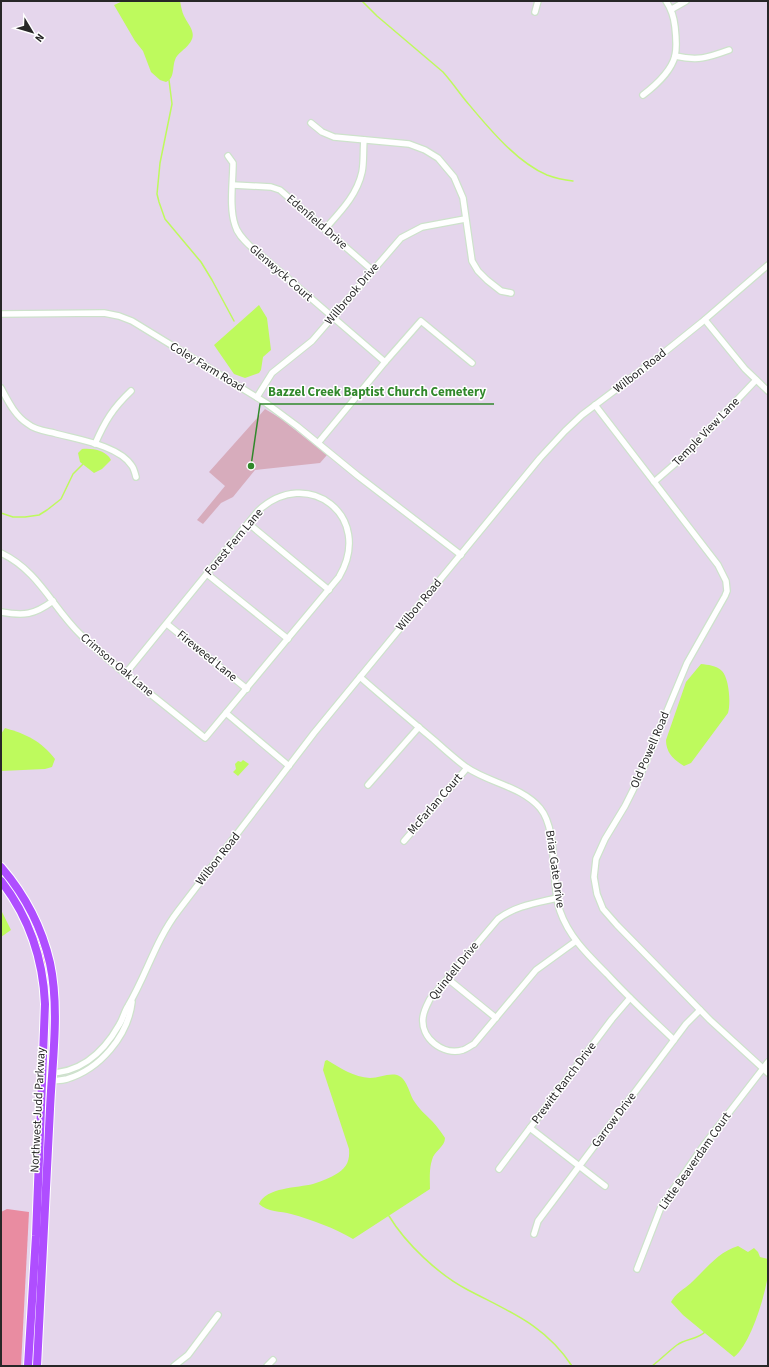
<svg xmlns="http://www.w3.org/2000/svg" width="769" height="1367" font-family="'Source Sans 3',sans-serif">
<style>
.green{fill:#e98ca1}
.cemetery{fill:#d7acbc}
.water{fill:#befa5d}
.lines{fill:none;stroke-linecap:round;stroke-linejoin:round}
.stream{stroke:#befa5d;stroke-width:1.5}
.minor-casing{stroke:#cde2cb;stroke-width:8}
.highway-casing{stroke:#fff;stroke-width:10}
.minor{stroke:#fff;stroke-width:5.5}
.highway{stroke:#af4eff;stroke-width:8}
.labels{text-anchor:middle;dominant-baseline:central;stroke-width:3;stroke-linejoin:round;paint-order:stroke}
.street-label{font-size:12px;fill:#272727;stroke:#fff}
.leader{fill:none;stroke:#31882b;stroke-width:1.5}
.callout-dot{fill:#31882b;stroke:#fff;stroke-width:1.5}
.callout-label{font-size:13px;text-anchor:middle;font-weight:bold;fill:#31882b;stroke:#fff;stroke-width:3;stroke-linejoin:round;paint-order:stroke}
</style>
<rect width="100%" height="100%" fill="#e5d6ec"/>
<g class="green">
<path d="M 1,871 L 24,905 L 39,939 L 47,964 L 44,965 L 37,942 L 6,882 L 1,877 Z"/>
<path d="M 7,1209 L 29,1212 L 21,1366 L 1,1366 L 1,1212 Z"/>
</g>
<path class="cemetery" d="M 265,409 L 280,418 L 327,455 L 320,463 L 255,470 L 233,497 L 221,503 L 203,524 L 197,520 L 225,486 L 209,472 Z"/>
<g class="water">
<path d="M 123,1 L 180,1 C 181,6 182,12 184,16 C 189,26 198,34 189,44 C 185,50 177,53 175,60 C 172,68 175,78 166,82 L 160,80 L 151,72 L 143,51 L 135,41 L 114,5 Z"/>
<path d="M 259,305 L 267,318 L 271,350 L 263,357 L 261,370 L 259,373 L 245,378 L 234,374 L 214,345 Z"/>
<path d="M 82,449 C 92,448 106,450 111,460 L 102,469 L 94,473 L 80,462 L 78,453 Z"/>
<path d="M 701,664 C 708,665 716,665 722,671 C 729,678 731,703 728,713 L 691,763 L 684,766 C 674,760 666,753 666,740 L 686,682 Z"/>
<path d="M 5,728 C 26,734 41,741 55,759 L 52,767 L 45,769 L 1,771 L 1,734 Z"/>
<path d="M 243,760 L 249,764 L 238,776 L 233,772 L 236,769 L 235,764 L 238,761 L 241,762 Z"/>
<path d="M 1,910 L 11,930 L 1,937 Z"/>
<path d="M 327,1060 C 340,1068 354,1077 370,1078 C 379,1078 388,1073 397,1075 C 407,1078 409,1093 414,1101 C 419,1109 425,1114 432,1121 C 437,1126 441,1132 445,1138 C 445,1147 434,1151 432,1160 C 429,1169 430,1179 430,1189 L 353,1239 C 334,1228 313,1220 291,1214 C 281,1211 267,1212 259,1204 C 266,1187 298,1188 313,1184 C 322,1181 330,1178 338,1173 C 347,1167 350,1160 349,1149 L 323,1070 L 325,1061 Z"/>
<path d="M 738,1246 L 748,1252 L 754,1248 L 758,1252 L 760,1257 L 768,1259 C 768,1264 769,1270 768,1275 C 765,1295 751,1344 734,1357 L 683,1315 L 671,1302 C 675,1294 684,1289 691,1283 C 706,1269 718,1252 738,1246 Z"/>
</g>
<g class="lines">
<g class="stream">
<path d="M 362,1 L 377,16 L 443,72 C 451,81 458,91 466,101 C 487,126 516,162 547,175 C 555,178 564,180 573,181"/>
<path d="M 169,80 L 172,104 L 160,163 L 157,194 L 159,202 L 165,219 L 201,262 L 212,280 L 234,321"/>
<path d="M 1,513 L 13,517 L 25,517 L 39,515 L 47,510 L 61,499 L 73,474 L 83,464"/>
<path d="M 389,1216 C 406,1244 439,1275 468,1290 C 510,1312 545,1325 572,1366"/>
<path d="M 652,1366 C 661,1359 669,1351 677,1345 C 686,1338 698,1340 706,1331"/>
</g>
<g class="minor-casing">
<g id="minor">
<path d="M 672,9 L 686,1"/>
<path d="M 535,12 L 538,1"/>
<path d="M 675,56 C 698,61 707,58 729,50"/>
<path d="M 643,95 C 656,85 671,72 675,56 C 677,48 676,36 675,27 C 674,17 672,10 666,1"/>
<path d="M 311,123 L 322,132 L 334,137 L 409,144 L 425,150 L 438,158 L 454,177 L 463,198 L 472,261 L 478,271 L 487,280 L 501,291 L 511,293"/>
<path d="M 228,156 L 233,163 C 233,182 229,207 235,225 C 237,233 243,239 249,245 L 385,362"/>
<path d="M 233,185 L 271,187 L 280,190 L 372,270"/>
<path d="M 325,229 C 341,211 357,195 362,172 C 364,162 363,151 364,140"/>
<path d="M 1,314 L 104,313 L 119,316 L 132,321 L 266,403 L 297,426 L 358,476 L 461,555"/>
<path d="M 705,320 L 745,369 L 768,391"/>
<path d="M 1,388 C 8,401 15,416 28,424 C 35,430 45,431 54,433 C 75,439 119,445 132,466 C 134,469 135,473 136,477"/>
<path d="M 257,397 L 272,373 L 312,341 L 401,238 L 422,227 L 465,219"/>
<path d="M 595,405 L 718,565 L 726,581 L 727,591 L 725,596 L 687,663 L 640,776 L 625,806 L 605,839 L 596,859 L 594,877 L 597,894 L 603,909 L 617,925 L 710,1020 L 768,1073"/>
<path d="M 318,443 L 385,362 L 421,321 L 472,363"/>
<path d="M 95,444 C 105,421 113,408 131,391"/>
<path d="M 654,482 L 685,455 L 756,380"/>
<path d="M 249,524 L 329,590"/>
<path d="M 1,553 C 39,571 52,607 81,635 C 98,651 116,666 134,681 C 158,700 182,719 205,738 L 339,577 C 375,516 307,465 258,511 L 126,673"/>
<path d="M 207,574 L 288,639"/>
<path d="M 1,612 C 24,616 34,615 53,601"/>
<path d="M 167,624 L 247,689"/>
<path d="M 360,677 C 384,698 409,719 434,740 C 444,749 455,759 466,767 C 489,783 521,786 540,808 C 559,831 550,882 560,911 C 569,937 588,955 607,974 C 628,997 651,1018 674,1040"/>
<path d="M 226,713 L 289,766"/>
<path d="M 368,785 L 419,727"/>
<path d="M 404,841 L 467,768"/>
<path d="M 557,898 C 536,903 515,906 498,919 L 430,999 C 427,1005 424,1010 423,1017 C 420,1038 443,1056 463,1050 C 466,1049 470,1046 474,1044 L 536,970 L 576,941"/>
<path d="M 448,979 L 496,1018"/>
<path d="M 43,1073 C 78,1075 102,1055 119,1025 C 123,1019 124,1012 128,1006 C 147,974 155,941 178,911 L 314,733 L 540,458 L 565,431 L 582,415 L 651,363 L 702,322 L 768,265"/>
<path d="M 42,1081 C 51,1081 59,1081 67,1079 C 100,1069 128,1036 132,1002"/>
<path d="M 530,1128 L 605,1186"/>
<path d="M 499,1169 L 612,1019 L 630,998"/>
<path d="M 534,1234 L 538,1221 L 674,1040 L 686,1024 L 700,1010"/>
<path d="M 637,1269 L 661,1207 L 704,1145 L 768,1062"/>
<path d="M 174,1366 L 188,1355 L 218,1315"/>
<path d="M 267,1366 L 273,1360"/>
</g>
</g>
<g class="highway-casing">
<g id="highway">
<path d="M 1,867 C 25,895 42,928 50,963 C 60,1010 52,1062 50,1109 C 46,1194 42,1280 37,1366"/>
<path d="M 1,881 C 29,917 43,959 45,1004 L 36,1236 L 28,1366"/>
</g>
</g>
<use href="#minor" class="minor"/>
<use href="#highway" class="highway"/>
</g>
<g class="labels">
<g class="street-label">
<text transform="translate(317 222) rotate(41)">Edenfield Drive</text>
<text transform="translate(281 273) rotate(41)">Glenwyck Court</text>
<text transform="translate(352 294) rotate(-50)">Willbrook Drive</text>
<text transform="translate(207 367) rotate(31)">Coley Farm Road</text>
<text transform="translate(640 371) rotate(-38)">Wilbon Road</text>
<text transform="translate(706 432) rotate(-46)">Temple View Lane</text>
<text transform="translate(234 542) rotate(-50)">Forest Fern Lane</text>
<text transform="translate(419 605) rotate(-50)">Wilbon Road</text>
<text transform="translate(207 656) rotate(39)">Fireweed Lane</text>
<text transform="translate(117 665) rotate(40)">Crimson Oak Lane</text>
<text transform="translate(650 750) rotate(-67)">Old Powell Road</text>
<text transform="translate(435 804) rotate(-49)">McFarlan Court</text>
<text transform="translate(218 859) rotate(-52)">Wilbon Road</text>
<text transform="translate(555 869) rotate(82)">Briar Gate Drive</text>
<text transform="translate(454 971) rotate(-51)">Quindell Drive</text>
<text transform="translate(564 1083) rotate(-53)">Prewitt Ranch Drive</text>
<text transform="translate(38 1110) rotate(-87)">Northwest Judd Parkway</text>
<text transform="translate(614 1120) rotate(-53)">Garrow Drive</text>
<text transform="translate(695 1161) rotate(-55)">Little Beaverdam Court</text>
</g>
</g>
<path class="leader" d="M251 466L260 404H494"/>
<circle class="callout-dot" cx="251" cy="466" r="4"/>
<g class="callout-label">
<text x="377" y="396">Bazzel Creek Baptist Church Cemetery</text>
</g>
<rect width="769" height="1367" fill="none" stroke="#272727" stroke-width="4"/>
<g transform="translate(32 32) rotate(128)" stroke="#ffffff" stroke-width="3" paint-order="stroke">
<path d="M0-3L7 15L0 10L-7 15Z" fill="#272727"/>
<text y="-6" font-size="11" font-weight="bold" text-anchor="middle" fill="#272727">N</text>
</g>
</svg>
